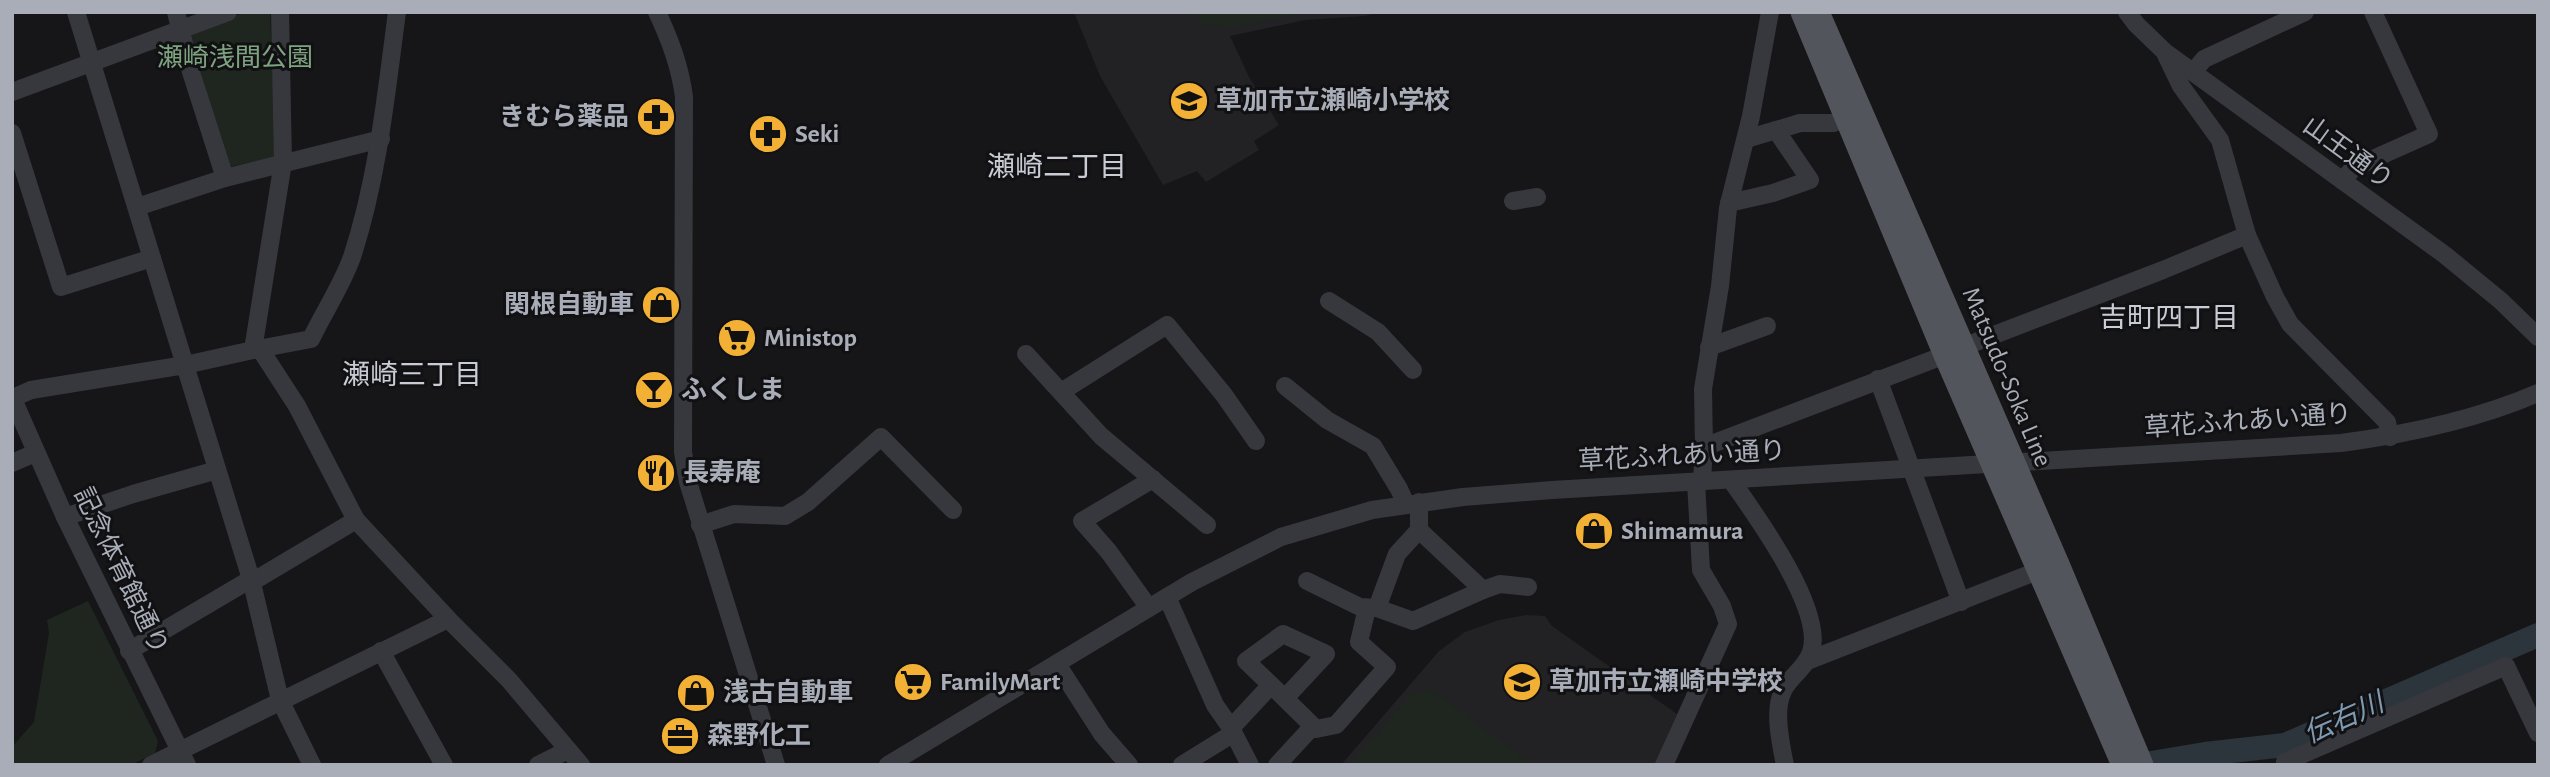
<svg xmlns="http://www.w3.org/2000/svg" width="2550" height="777" font-family="'Alegreya Sans','Noto Sans JP',sans-serif">
<style>
.built{fill:#222225}
.green{fill:#1e261f}
.lines{fill:none;stroke-linecap:round;stroke-linejoin:round}
.river{stroke:#2c353c;stroke-width:24}
.minor{stroke:#37383d;stroke-width:18}
.major{stroke:#53555c;stroke-width:23}
.labels{text-anchor:middle;dominant-baseline:central;stroke-width:6;stroke-linejoin:round;paint-order:stroke}
.park-label{font-size:26px;fill:#7fa381;stroke:#111113}
.poi-label{font-size:26px;font-weight:bold;fill:#a8adb8;stroke:#111113;text-anchor:start}
.street-label{font-size:26px;fill:#a8adb8;stroke:#111113}
.neighbourhood-label{font-size:28px;fill:#c9ccd4;stroke:#111113}
.water-label{font-size:28px;font-style:italic;fill:#7f9bb3;stroke:#111113}
</style>
<rect width="100%" height="100%" fill="#161618"/>
<g class="built">
<path d="M 1074,12 L 1382,12 L 1364,16 L 1305,20 L 1230,36 L 1249,77 L 1279,125 L 1254,141 L 1259,150 L 1206,182 L 1197,171 L 1163,185 L 1100,76 Z"/>
<path d="M 1526,615 L 1545,616 L 1552,626 L 1677,714 L 1655,765 L 1341,765 L 1439,651 L 1465,632 L 1499,620 Z"/>
</g>
<g class="green">
<path d="M 245,12 L 270,12 L 276,157 L 229,167 L 189,33 Z"/>
<path d="M 1195,12 L 1335,12 L 1302,13 L 1230,28 L 1211,23 L 1201,27 Z"/>
<path d="M 88,601 L 158,741 L 155,753 L 131,765 L 12,765 L 12,747 L 34,722 L 49,633 L 47,620 Z"/>
<path d="M 1430,690 L 1534,765 L 1351,765 L 1412,693 Z"/>
</g>
<g class="lines">
<path class="river" d="M 2139,765 L 2205,754 L 2285,745 L 2538,635"/>
<g class="minor">
<path d="M 76,12 L 251,579 L 280,700 L 312,765"/>
<path d="M 176,12 L 191,72 L 225,178"/>
<path d="M 657,12 C 670,40 680,66 684,97 L 683,452 L 688,482 L 776,765"/>
<path d="M 2127,12 L 2136,24 L 2165,52 L 2445,255 L 2501,301 L 2538,337"/>
<path d="M 2166,55 L 2181,86 L 2220,140 L 2247,235 L 2275,297 L 2290,324 L 2387,422 L 2390,437"/>
<path d="M 2193,72 L 2204,59 L 2305,12"/>
<path d="M 12,92 L 228,12"/>
<path d="M 12,133 L 61,287 L 152,258"/>
<path d="M 1746,139 L 1800,123 L 1833,123 L 1846,118"/>
<path d="M 2343,181 L 2353,168 L 2429,134 L 2373,12"/>
<path d="M 1513,201 L 1537,197"/>
<path d="M 1729,203 L 1773,193 L 1810,180 L 1776,130"/>
<path d="M 137,207 L 225,178 L 381,139"/>
<path d="M 1329,301 L 1378,332 L 1413,370"/>
<path d="M 1709,347 L 1767,326"/>
<path d="M 1963,347 L 2163,270 L 2247,235"/>
<path d="M 253,350 L 311,339 C 324,312 342,285 352,257 C 378,177 386,95 397,12"/>
<path d="M 1026,354 L 1101,436 L 1207,525"/>
<path d="M 1878,379 L 1961,602"/>
<path d="M 1285,386 L 1327,420 L 1373,446 L 1399,489 L 1406,504"/>
<path d="M 1061,392 L 1167,325 L 1224,395 L 1256,441"/>
<path d="M 12,397 L 65,517 L 187,765"/>
<path d="M 13,398 L 31,390 L 185,365 L 253,350 L 283,162 L 280,12"/>
<path d="M 1704,447 L 1703,389 L 1720,286 L 1728,208 L 1751,116 L 1770,12"/>
<path d="M 12,463 L 35,453"/>
<path d="M 1731,480 C 1755,514 1825,610 1811,652 C 1805,669 1789,677 1783,691 C 1773,710 1781,745 1785,765"/>
<path d="M 1702,481 L 1704,447 L 1945,355"/>
<path d="M 65,517 L 133,494 L 217,470"/>
<path d="M 356,520 L 448,619 L 509,680 L 581,765"/>
<path d="M 700,525 L 734,514 L 785,516 L 808,502 L 881,437 L 953,510"/>
<path d="M 1419,530 L 1483,590 L 1500,584 L 1528,587"/>
<path d="M 1307,581 L 1360,607 L 1377,608 L 1413,621 L 1483,590"/>
<path d="M 252,582 L 356,520 L 297,406 L 260,349"/>
<path d="M 1167,597 L 1215,705 L 1231,728 L 1250,765"/>
<path d="M 1149,608 L 1109,552 L 1082,521 L 1153,479"/>
<path d="M 1377,608 L 1397,554 L 1419,530 L 1419,502"/>
<path d="M 129,651 L 251,579"/>
<path d="M 381,651 L 444,765"/>
<path d="M 1807,661 L 2040,570"/>
<path d="M 1057,664 L 1102,734 L 1129,765"/>
<path d="M 1271,685 L 1246,661 L 1283,634 L 1326,654 L 1286,697"/>
<path d="M 1231,728 L 1271,685 L 1316,729 L 1336,725 L 1387,667 L 1359,642 L 1367,608"/>
<path d="M 151,765 L 448,619"/>
<path d="M 538,765 L 568,750"/>
<path d="M 888,765 L 1192,582 L 1281,537 L 1372,510 L 1463,497 L 1552,490 L 2341,443 C 2409,434 2475,420 2538,393"/>
<path d="M 1182,765 L 1232,734"/>
<path d="M 1277,765 L 1313,726"/>
<path d="M 1664,765 L 1728,624 L 1722,606 L 1701,570 L 1696,482"/>
<path d="M 2286,765 L 2285,762 L 2506,666 L 2538,733"/>
</g>
<g class="major">
<path d="M 1802,12 L 1945,355 L 2123,765"/>
<path d="M 1818,12 L 2058,564 L 2142,765"/>
</g>
</g>
<defs>
<g id="school-disc" transform="scale(2.0125)"><circle r="9.5" fill="#f2b134" stroke="#111113"/><path d="M0-5L7-2L0 1L-7-2ZM-4 1L0 2.5L4 1V4Q0 6-4 4Z" fill="#111"/></g>
<g id="pharmacy-disc" transform="scale(2.0125)"><circle r="9.5" fill="#f2b134" stroke="#111113"/><path d="M-2-6h4v4h4v4h-4v4h-4v-4h-4v-4h4Z" fill="#111"/></g>
<g id="shop-disc" transform="scale(2.0125)"><circle r="9.5" fill="#f2b134" stroke="#111113"/><path d="M-5-2.5h2.3a2.7 3.5 0 0 1 5.4 0H5L5.5 6h-11ZM-1.5-2.5h3a1.5 2.3 0 0 0-3 0Z" fill="#111"/></g>
<g id="supermarket-disc" transform="scale(2.0125)"><circle r="9.5" fill="#f2b134" stroke="#111113"/><path d="M-6-5.5h2.5l.6 2H6L4.5 2H-2.5L-4.4-4H-6ZM-1.5 3.2a1.3 1.3 0 1 0 .1 0ZM3 3.2a1.3 1.3 0 1 0 .1 0Z" fill="#111"/></g>
<g id="bar-disc" transform="scale(2.0125)"><circle r="9.5" fill="#f2b134" stroke="#111113"/><path d="M-6-5H6L.8 .8V4.5H3.5V6h-7V4.5H-.8V.8Z" fill="#111"/></g>
<g id="restaurant-disc" transform="scale(2.0125)"><circle r="9.5" fill="#f2b134" stroke="#111113"/><path d="M-5-6h1v4h1v-4h1v4h1v-4h1v5L-1.5 .5V6h-2V.5L-5-1ZM5-6V6H3V1.5H1.5Q1.5-4 5-6Z" fill="#111"/></g>
<g id="office-disc" transform="scale(2.0125)"><circle r="9.5" fill="#f2b134" stroke="#111113"/><path d="M-6-3h4V-5.5h4V-3h4V5H-6ZM-1-4.5V-3h2v-1.5ZM-6 0V1H6V0Z" fill="#111"/></g>
</defs>
<g fill-rule="evenodd">
<use href="#school-disc" x="1189" y="101"/>
<use href="#pharmacy-disc" x="656" y="117"/>
<use href="#pharmacy-disc" x="768" y="134"/>
<use href="#shop-disc" x="661" y="305"/>
<use href="#supermarket-disc" x="737" y="338"/>
<use href="#bar-disc" x="654" y="390"/>
<use href="#restaurant-disc" x="656" y="473"/>
<use href="#shop-disc" x="1594" y="531"/>
<use href="#supermarket-disc" x="913" y="682"/>
<use href="#school-disc" x="1522" y="682"/>
<use href="#shop-disc" x="696" y="693"/>
<use href="#office-disc" x="680" y="736"/>
</g>
<g class="labels">
<g class="park-label">
<text x="235" y="58">瀬崎浅間公園</text>
</g>
<g class="poi-label">
<text x="1216" y="101">草加市立瀬崎小学校</text>
<text x="629" y="117" text-anchor="end">きむら薬品</text>
<text x="795" y="134">Seki</text>
<text x="634" y="305" text-anchor="end">関根自動車</text>
<text x="764" y="338">Ministop</text>
<text x="681" y="390">ふくしま</text>
<text x="683" y="473">長寿庵</text>
<text x="1621" y="531">Shimamura</text>
<text x="940" y="682">FamilyMart</text>
<text x="1549" y="682">草加市立瀬崎中学校</text>
<text x="723" y="693">浅古自動車</text>
<text x="707" y="736">森野化工</text>
</g>
<g class="street-label">
<text transform="translate(2348 153) rotate(36)">山王通り</text>
<text transform="translate(2007 377) rotate(67)">Matsudo-Soka Line</text>
<text transform="translate(2248 421) rotate(-4)">草花ふれあい通り</text>
<text transform="translate(1682 456) rotate(-3)">草花ふれあい通り</text>
<text transform="translate(121 571) rotate(64)">記念体育館通り</text>
</g>
<g class="neighbourhood-label">
<text x="1057" y="168">瀬崎二丁目</text>
<text x="2169" y="319">吉町四丁目</text>
<text x="412" y="376">瀬崎三丁目</text>
</g>
<g class="water-label">
<text transform="translate(2344 719) rotate(-24)">伝右川</text>
</g>
</g>
<rect width="2550" height="777" fill="none" stroke="#a8adb8" stroke-width="28"/>
</svg>
